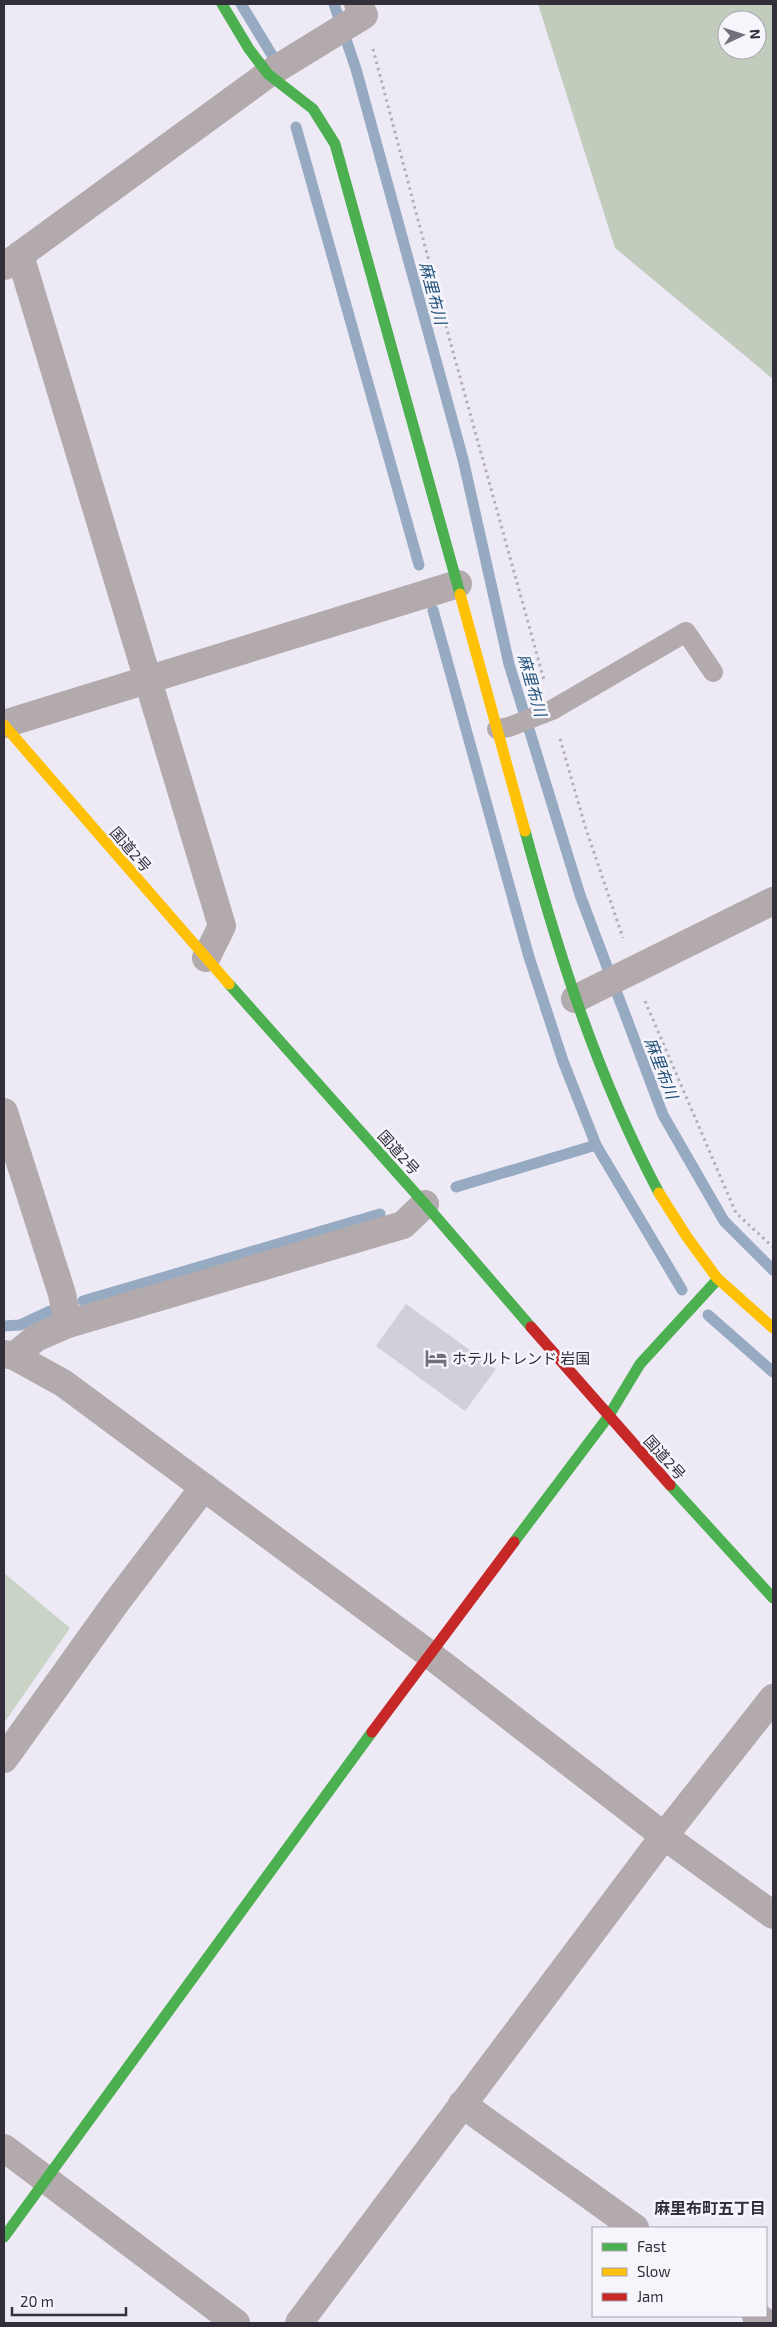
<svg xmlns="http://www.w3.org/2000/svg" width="777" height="2327" font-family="'Exo 2','Noto Sans JP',sans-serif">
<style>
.green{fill:#cad4c6}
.forest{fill:#c2ccbd;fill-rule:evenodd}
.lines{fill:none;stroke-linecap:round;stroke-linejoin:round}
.stream{stroke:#96aac2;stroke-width:11}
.building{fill:#d2cfd9}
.path{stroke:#b2aeb4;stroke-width:3;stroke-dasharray:2.5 4;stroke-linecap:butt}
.lane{stroke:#b2aaac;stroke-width:20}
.street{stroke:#b2aaac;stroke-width:28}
.fast{stroke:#4caf50;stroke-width:11}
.slow{stroke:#ffc107;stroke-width:11}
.jam{stroke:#c62828;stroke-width:11}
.labels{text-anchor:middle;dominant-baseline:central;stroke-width:5;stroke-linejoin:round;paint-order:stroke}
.street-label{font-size:15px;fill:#322f3a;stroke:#f6f5fb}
.poi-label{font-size:15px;fill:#322f3a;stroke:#f6f5fb;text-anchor:start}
.water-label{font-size:16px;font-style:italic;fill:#1d4e77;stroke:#f6f5fb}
.neighbourhood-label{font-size:16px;font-weight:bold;fill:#322f3a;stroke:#f6f5fb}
</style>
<rect width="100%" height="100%" fill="#edeaf6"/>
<path class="green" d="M 4,1573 L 70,1628 L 4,1723 Z"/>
<path class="forest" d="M 538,4 L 773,4 L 773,379 L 615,248 ZM 727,20 L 757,20 L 757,50 L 727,50 Z"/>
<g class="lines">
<g class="stream">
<path d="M 241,4 L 275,60"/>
<path d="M 334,4 L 356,69 L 463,459 L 509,664 L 580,895 L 663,1115 L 724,1221 L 773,1270"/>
<path d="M 296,127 L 419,565"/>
<path d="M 433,610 L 529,957 L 563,1061 L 596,1145 L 682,1290"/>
<path d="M 456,1187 L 596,1145"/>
<path d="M 83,1301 L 380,1214"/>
<path d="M 708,1315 L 773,1372"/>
<path d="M 4,1326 L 20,1325 L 50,1311"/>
</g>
</g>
<path class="building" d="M 406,1304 L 496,1369 L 465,1411 L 376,1346 Z"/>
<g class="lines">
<g class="path">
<path d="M 373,49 L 450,341 L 544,680"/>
<path d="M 560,739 L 585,826 L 623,938"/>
<path d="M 645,1001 L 736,1213 L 773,1247"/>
</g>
<path class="lane" d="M 497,729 L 509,727 L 552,710 L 686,632 L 713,672"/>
<g class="street">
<path d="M 20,255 L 222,926 L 206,958"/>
<path d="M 5,266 L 268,74 L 364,15 L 358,4"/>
<path d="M 4,724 L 458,584"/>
<path d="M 575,999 L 773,901"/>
<path d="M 4,1112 L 62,1294 L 68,1324"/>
<path d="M 4,1354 L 14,1356 L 63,1383 L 429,1654 L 664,1836 L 773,1915"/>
<path d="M 14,1356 L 36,1338 L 68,1324 L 403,1225 L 425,1204"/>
<path d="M 4,1759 L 115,1604 L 204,1487"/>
<path d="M 462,2104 L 635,2228"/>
<path d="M 4,2148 L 236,2323"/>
<path d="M 756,2316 L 767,2323"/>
<path d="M 299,2323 L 664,1836 L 773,1698"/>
</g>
<g class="fast">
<path d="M 222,4 L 249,49 L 268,74 L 313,109 L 335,144 L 460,594"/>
<path d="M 525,831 C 559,956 598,1078 659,1193"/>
<path d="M 229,984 L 425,1204 L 531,1327"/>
<path d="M 670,1485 L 773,1598"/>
<path d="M 514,1542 L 608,1417 L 640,1364 L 718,1279"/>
<path d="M 4,2237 L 372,1732"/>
</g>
<g class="slow">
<path d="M 460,594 L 525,831"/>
<path d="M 4,725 L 229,984"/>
<path d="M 659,1193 L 687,1237 L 717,1278 L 773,1328"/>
</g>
<g class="jam">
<path d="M 531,1327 L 670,1485"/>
<path d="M 372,1732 L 514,1542"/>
</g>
</g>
<defs>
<g id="hotel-bare" transform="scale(1.725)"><path d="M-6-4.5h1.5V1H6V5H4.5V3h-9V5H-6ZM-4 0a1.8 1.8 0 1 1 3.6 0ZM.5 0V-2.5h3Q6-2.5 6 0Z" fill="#73707c" stroke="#f6f5fb" stroke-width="2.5" paint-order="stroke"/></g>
</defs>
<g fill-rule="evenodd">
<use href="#hotel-bare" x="436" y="1358"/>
</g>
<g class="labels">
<g class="street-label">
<text transform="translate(131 849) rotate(49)">国道2号</text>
<text transform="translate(399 1152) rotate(48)">国道2号</text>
<text transform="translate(665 1457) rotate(48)">国道2号</text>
</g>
<g class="poi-label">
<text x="452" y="1358">ホテルトレンド 岩国</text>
</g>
<g class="water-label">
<text transform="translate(434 293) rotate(75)">麻里布川</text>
<text transform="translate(533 685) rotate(74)">麻里布川</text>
<text transform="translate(662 1068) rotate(69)">麻里布川</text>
</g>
<g class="neighbourhood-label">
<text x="710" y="2207">麻里布町五丁目</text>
</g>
</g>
<rect width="777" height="2327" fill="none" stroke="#322f3a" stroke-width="10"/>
<rect x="592" y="2227" width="175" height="90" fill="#f6f5fb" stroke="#a8a6ae"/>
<rect x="602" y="2243" width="25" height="8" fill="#4caf50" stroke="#a8a6ae"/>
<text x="637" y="2252" font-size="15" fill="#322f3a">Fast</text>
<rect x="602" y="2268" width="25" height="8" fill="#ffc107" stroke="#a8a6ae"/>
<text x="637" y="2277" font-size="15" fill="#322f3a">Slow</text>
<rect x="602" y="2293" width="25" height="8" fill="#c62828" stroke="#a8a6ae"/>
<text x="637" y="2302" font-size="15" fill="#322f3a">Jam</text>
<g transform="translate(742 35) rotate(86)"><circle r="24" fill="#f6f5fb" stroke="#a8a6ae"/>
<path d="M0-4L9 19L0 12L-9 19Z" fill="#73707c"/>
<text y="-8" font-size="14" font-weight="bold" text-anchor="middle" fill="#322f3a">N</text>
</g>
<path d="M12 2307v8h114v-8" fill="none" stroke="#322f3a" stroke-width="2.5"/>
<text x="20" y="2307" font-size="15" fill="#322f3a" stroke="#f6f5fb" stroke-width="4" paint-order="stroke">20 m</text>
</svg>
